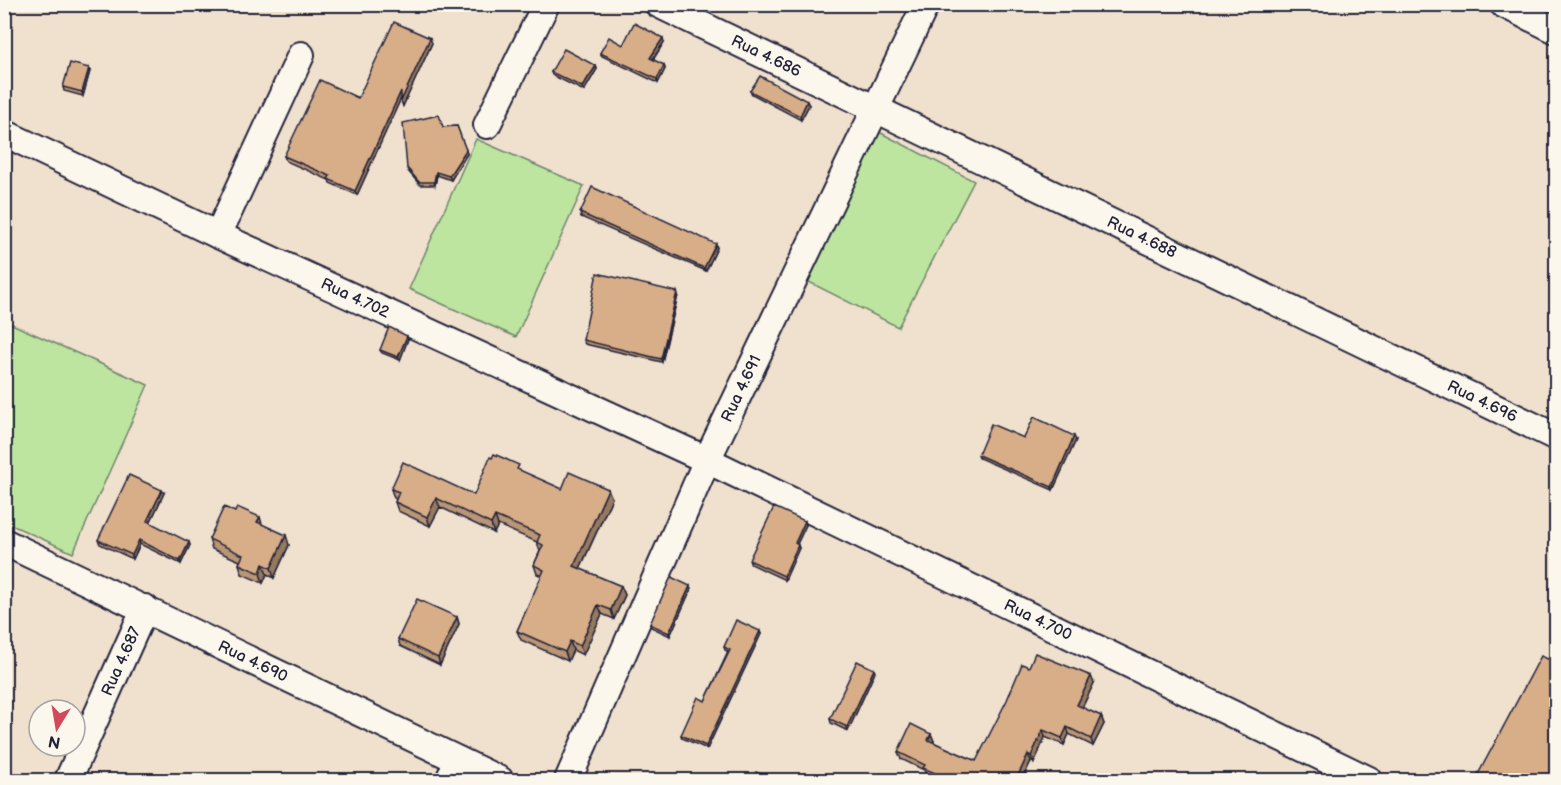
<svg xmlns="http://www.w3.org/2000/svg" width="1561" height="785" font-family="'Balsamiq Sans',sans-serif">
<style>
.green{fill:#bde5a0;stroke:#70846e;stroke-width:1.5}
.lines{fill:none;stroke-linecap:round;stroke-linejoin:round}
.minor-casing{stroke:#22223b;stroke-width:30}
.minor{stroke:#fbf7ec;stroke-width:26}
.wall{fill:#b99675;stroke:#22223b;stroke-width:1.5}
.shaded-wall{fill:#967a5f;stroke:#22223b;stroke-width:1.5}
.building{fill:#d7ae88;stroke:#22223b;stroke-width:1.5}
.labels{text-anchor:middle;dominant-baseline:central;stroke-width:5;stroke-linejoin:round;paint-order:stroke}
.street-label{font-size:16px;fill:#22223b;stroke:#fbf7ec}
</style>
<rect width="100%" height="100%" fill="#f0e1ce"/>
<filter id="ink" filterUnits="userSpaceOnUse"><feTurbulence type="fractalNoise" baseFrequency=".0167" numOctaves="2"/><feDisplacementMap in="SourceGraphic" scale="12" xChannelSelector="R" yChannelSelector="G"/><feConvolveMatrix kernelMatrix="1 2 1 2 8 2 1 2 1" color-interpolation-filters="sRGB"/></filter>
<g filter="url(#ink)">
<g class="green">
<path d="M 879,132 L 974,181 L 898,327 L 803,279 Z"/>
<path d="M 476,139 L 584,186 L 516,337 L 409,289 Z"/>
<path d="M 5,321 L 148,385 L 73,553 L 5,522 Z"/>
</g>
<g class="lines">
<g class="minor-casing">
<g id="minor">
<path id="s1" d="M 658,4 L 1556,437"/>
<path d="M 1503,4 L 1556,30"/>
<path d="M 487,125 L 546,4"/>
<path id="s2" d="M 4,133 L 218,235 L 707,460 L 1369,780"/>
<path d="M 218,235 L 301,55"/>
<path id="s3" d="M 4,542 L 500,780"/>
<path id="s4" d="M 68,780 L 145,608"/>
<path d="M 449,780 L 458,760"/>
<path id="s5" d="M 568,780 L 707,460 L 926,4"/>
</g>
</g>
<use href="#minor" class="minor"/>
</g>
<g class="wall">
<path d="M 664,42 L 653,60 L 664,65 L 665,69 L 658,83 L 602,56 L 600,53 L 623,45 Z"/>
<path d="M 432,43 L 403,106 L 401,98 L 357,195 L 330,183 L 329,180 L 286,161 L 284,156 L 358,98 Z"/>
<path d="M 596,66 L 597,69 L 584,91 L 552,75 L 551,72 Z"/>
<path d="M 90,71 L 83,96 L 64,91 L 63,87 Z"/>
<path d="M 750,91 L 809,105 L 801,120 L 752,94 Z"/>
<path d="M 457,126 L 467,154 L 451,180 L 437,175 L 435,185 L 420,185 L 408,171 L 407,168 L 443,127 Z"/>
<path d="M 580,213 L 717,248 L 706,271 L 581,217 Z"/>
<path d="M 677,292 L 678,295 L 662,362 L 585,344 L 583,340 Z"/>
<path d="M 408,339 L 400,360 L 382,353 L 380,350 Z"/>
<path d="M 1024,438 L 1076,440 L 1053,490 L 979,458 L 978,455 Z"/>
<path d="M 521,471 L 562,489 L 612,498 L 580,569 L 621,586 L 625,595 L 614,619 L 602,614 L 583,655 L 573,650 L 568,661 L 521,640 L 517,631 L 542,576 L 537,574 L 534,565 L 540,551 L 537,542 L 498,525 L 494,533 L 440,507 L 430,526 L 398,511 L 395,502 L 396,499 L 394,498 L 391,489 L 474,495 Z"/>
<path d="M 164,493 L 150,523 L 190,545 L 181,564 L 140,544 L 133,559 L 100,544 L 98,540 Z"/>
<path d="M 805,521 L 806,525 L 797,544 L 799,548 L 785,580 L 751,564 L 749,560 Z"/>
<path d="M 263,525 L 289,545 L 274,578 L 267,574 L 263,583 L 242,574 L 239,564 L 240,561 L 212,549 L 209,539 Z"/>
<path d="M 690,586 L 691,589 L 670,636 L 651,627 L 650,624 Z"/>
<path d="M 457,617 L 459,624 L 440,665 L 400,646 L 398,639 Z"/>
<path d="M 761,634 L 707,749 L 682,738 L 681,735 L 705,701 L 728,652 L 725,650 L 724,647 Z"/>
<path d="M 875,672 L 848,731 L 831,723 L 830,719 Z"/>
<path d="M 1094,683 L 1082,708 L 1101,716 L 1104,724 L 1093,746 L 1069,734 L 1064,745 L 1045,737 L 1034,763 L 1031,761 L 1022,780 L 938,780 L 926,775 L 924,770 L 901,759 L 898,752 L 931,734 L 934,741 L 933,742 L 976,761 Z"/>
</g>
<g class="shaded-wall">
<path d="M 430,38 L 432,43 L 403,106 L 401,101 Z"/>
<path d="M 663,38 L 664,42 L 651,62 L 650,58 Z"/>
<path d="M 664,65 L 665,69 L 658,83 L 657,79 Z"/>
<path d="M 596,66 L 597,69 L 584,91 L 582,87 Z"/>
<path d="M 89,68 L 90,71 L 83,96 L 82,92 Z"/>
<path d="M 401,91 L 402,96 L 357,195 L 355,191 Z"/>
<path d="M 807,101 L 809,105 L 801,120 L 800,116 Z"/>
<path d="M 466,150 L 467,154 L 451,180 L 449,176 Z"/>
<path d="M 436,172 L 437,175 L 435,185 L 434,182 Z"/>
<path d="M 716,244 L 717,248 L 706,271 L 704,268 Z"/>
<path d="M 677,292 L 678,295 L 662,362 L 661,359 Z"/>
<path d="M 407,336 L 408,339 L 400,360 L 398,357 Z"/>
<path d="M 1074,436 L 1076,440 L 1053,490 L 1052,487 Z"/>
<path d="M 608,489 L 612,498 L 577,575 L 574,566 Z"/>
<path d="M 162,490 L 164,493 L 149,525 L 147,521 Z"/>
<path d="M 436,498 L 440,507 L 430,526 L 427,517 Z"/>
<path d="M 495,516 L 498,525 L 494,533 L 491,524 Z"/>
<path d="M 260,517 L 263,527 L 257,522 Z"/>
<path d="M 805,521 L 806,525 L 796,546 L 795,543 Z"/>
<path d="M 286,535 L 289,545 L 274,578 L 271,568 Z"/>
<path d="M 139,540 L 140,544 L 133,559 L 132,555 Z"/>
<path d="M 189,542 L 190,545 L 181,564 L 180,561 Z"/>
<path d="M 798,545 L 799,548 L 785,580 L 784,576 Z"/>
<path d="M 263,564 L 267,574 L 263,583 L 260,573 Z"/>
<path d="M 621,586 L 625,595 L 614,619 L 611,610 Z"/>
<path d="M 690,586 L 691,589 L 670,636 L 669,633 Z"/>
<path d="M 598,605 L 602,614 L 583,655 L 580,646 Z"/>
<path d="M 457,617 L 459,624 L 440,665 L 438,658 Z"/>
<path d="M 760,631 L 761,634 L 707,749 L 706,746 Z"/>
<path d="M 570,641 L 573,650 L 568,661 L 565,652 Z"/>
<path d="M 874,669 L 875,672 L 848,731 L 847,727 Z"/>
<path d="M 1091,676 L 1094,683 L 1080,712 L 1077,705 Z"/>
<path d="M 1101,716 L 1104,724 L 1093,746 L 1091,739 Z"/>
<path d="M 1067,727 L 1069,734 L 1064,745 L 1062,738 Z"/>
<path d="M 1043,730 L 1045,737 L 1034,763 L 1031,756 Z"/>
<path d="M 931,734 L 934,741 L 931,747 L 928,740 Z"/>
<path d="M 1028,754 L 1031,761 L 1022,780 L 1016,780 Z"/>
</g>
<g class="building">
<path d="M 394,22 L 430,38 L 401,101 L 401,91 L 355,191 L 328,179 L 330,176 L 284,156 L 320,80 L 358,98 Z"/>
<path d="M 634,23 L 663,38 L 650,58 L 664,65 L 657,79 L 600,53 L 609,37 L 623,45 Z"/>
<path d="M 564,49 L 596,66 L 582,87 L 551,72 Z"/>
<path d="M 70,63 L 89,68 L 82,92 L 63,87 Z"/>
<path d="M 760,76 L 807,101 L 800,116 L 750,91 Z"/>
<path d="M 439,115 L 443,127 L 457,126 L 466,150 L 449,176 L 436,172 L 434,182 L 419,182 L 407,168 L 403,123 Z"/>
<path d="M 592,187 L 716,244 L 704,268 L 580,213 Z"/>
<path d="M 597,273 L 677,292 L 661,359 L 583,340 Z"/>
<path d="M 389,327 L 407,336 L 398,357 L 380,350 Z"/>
<path d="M 1034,417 L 1074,436 L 1052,487 L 978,455 L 991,424 L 1024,438 Z"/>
<path d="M 494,454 L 519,465 L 517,469 L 562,489 L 569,472 L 608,489 L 574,566 L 621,586 L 611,610 L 598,605 L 580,646 L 570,641 L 565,652 L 517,631 L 544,570 L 534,565 L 543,545 L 537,542 L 540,535 L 495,516 L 491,524 L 436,498 L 427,517 L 395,502 L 399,492 L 391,489 L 403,462 L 474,495 L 490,457 L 492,458 Z"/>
<path d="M 129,475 L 162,490 L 147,521 L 189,542 L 180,561 L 139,540 L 132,555 L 98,540 Z"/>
<path d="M 224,507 L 235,512 L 237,507 L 260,517 L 257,522 L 286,535 L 271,568 L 263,564 L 260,573 L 239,564 L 243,555 L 209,539 Z"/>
<path d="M 774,507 L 805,521 L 795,543 L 798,545 L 784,576 L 749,560 Z"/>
<path d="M 671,577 L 690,586 L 669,633 L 650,624 Z"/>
<path d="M 417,599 L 457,617 L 438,658 L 398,639 Z"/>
<path d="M 736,620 L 760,631 L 706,746 L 681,735 L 698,697 L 705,701 L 730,650 L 724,647 Z"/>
<path d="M 1035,653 L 1091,676 L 1077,705 L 1101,716 L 1091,739 L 1067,727 L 1062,738 L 1043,730 L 1031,756 L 1028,754 L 1016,780 L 952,780 L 923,768 L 925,765 L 898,752 L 911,724 L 931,734 L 928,740 L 976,761 L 1007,700 L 1022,664 L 1029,667 Z"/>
<path d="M 1541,656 L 1557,663 L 1557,780 L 1475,780 Z"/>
<path d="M 857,661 L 874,669 L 847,727 L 830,719 Z"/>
<path d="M 756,772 L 774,780 L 752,780 Z"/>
<path d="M 722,776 L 731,780 L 720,780 Z"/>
</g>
</g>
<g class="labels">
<g class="street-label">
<text stroke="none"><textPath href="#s1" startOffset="120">Rua 4.686</textPath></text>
<text stroke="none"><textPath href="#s1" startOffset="537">Rua 4.688</textPath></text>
<text stroke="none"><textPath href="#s2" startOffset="388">Rua 4.702</textPath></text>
<text stroke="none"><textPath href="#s5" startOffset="428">Rua 4.691</textPath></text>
<text stroke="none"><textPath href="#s1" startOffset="915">Rua 4.696</textPath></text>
<text stroke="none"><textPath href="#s2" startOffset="1143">Rua 4.700</textPath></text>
<text stroke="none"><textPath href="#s3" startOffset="276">Rua 4.690</textPath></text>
<text stroke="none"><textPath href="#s4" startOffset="130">Rua 4.687</textPath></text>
</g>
</g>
<rect width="1561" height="785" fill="none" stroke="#fbf7ec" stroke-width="24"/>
<rect x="12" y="12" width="1537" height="761" fill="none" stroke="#22223b" stroke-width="2" filter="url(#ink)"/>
<g transform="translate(57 728) rotate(191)"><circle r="28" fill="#fbf7ec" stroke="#a4a2a5" stroke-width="1.5"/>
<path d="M0-4.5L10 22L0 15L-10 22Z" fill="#d1495b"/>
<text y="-9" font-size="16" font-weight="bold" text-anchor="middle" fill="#22223b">N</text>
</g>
</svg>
